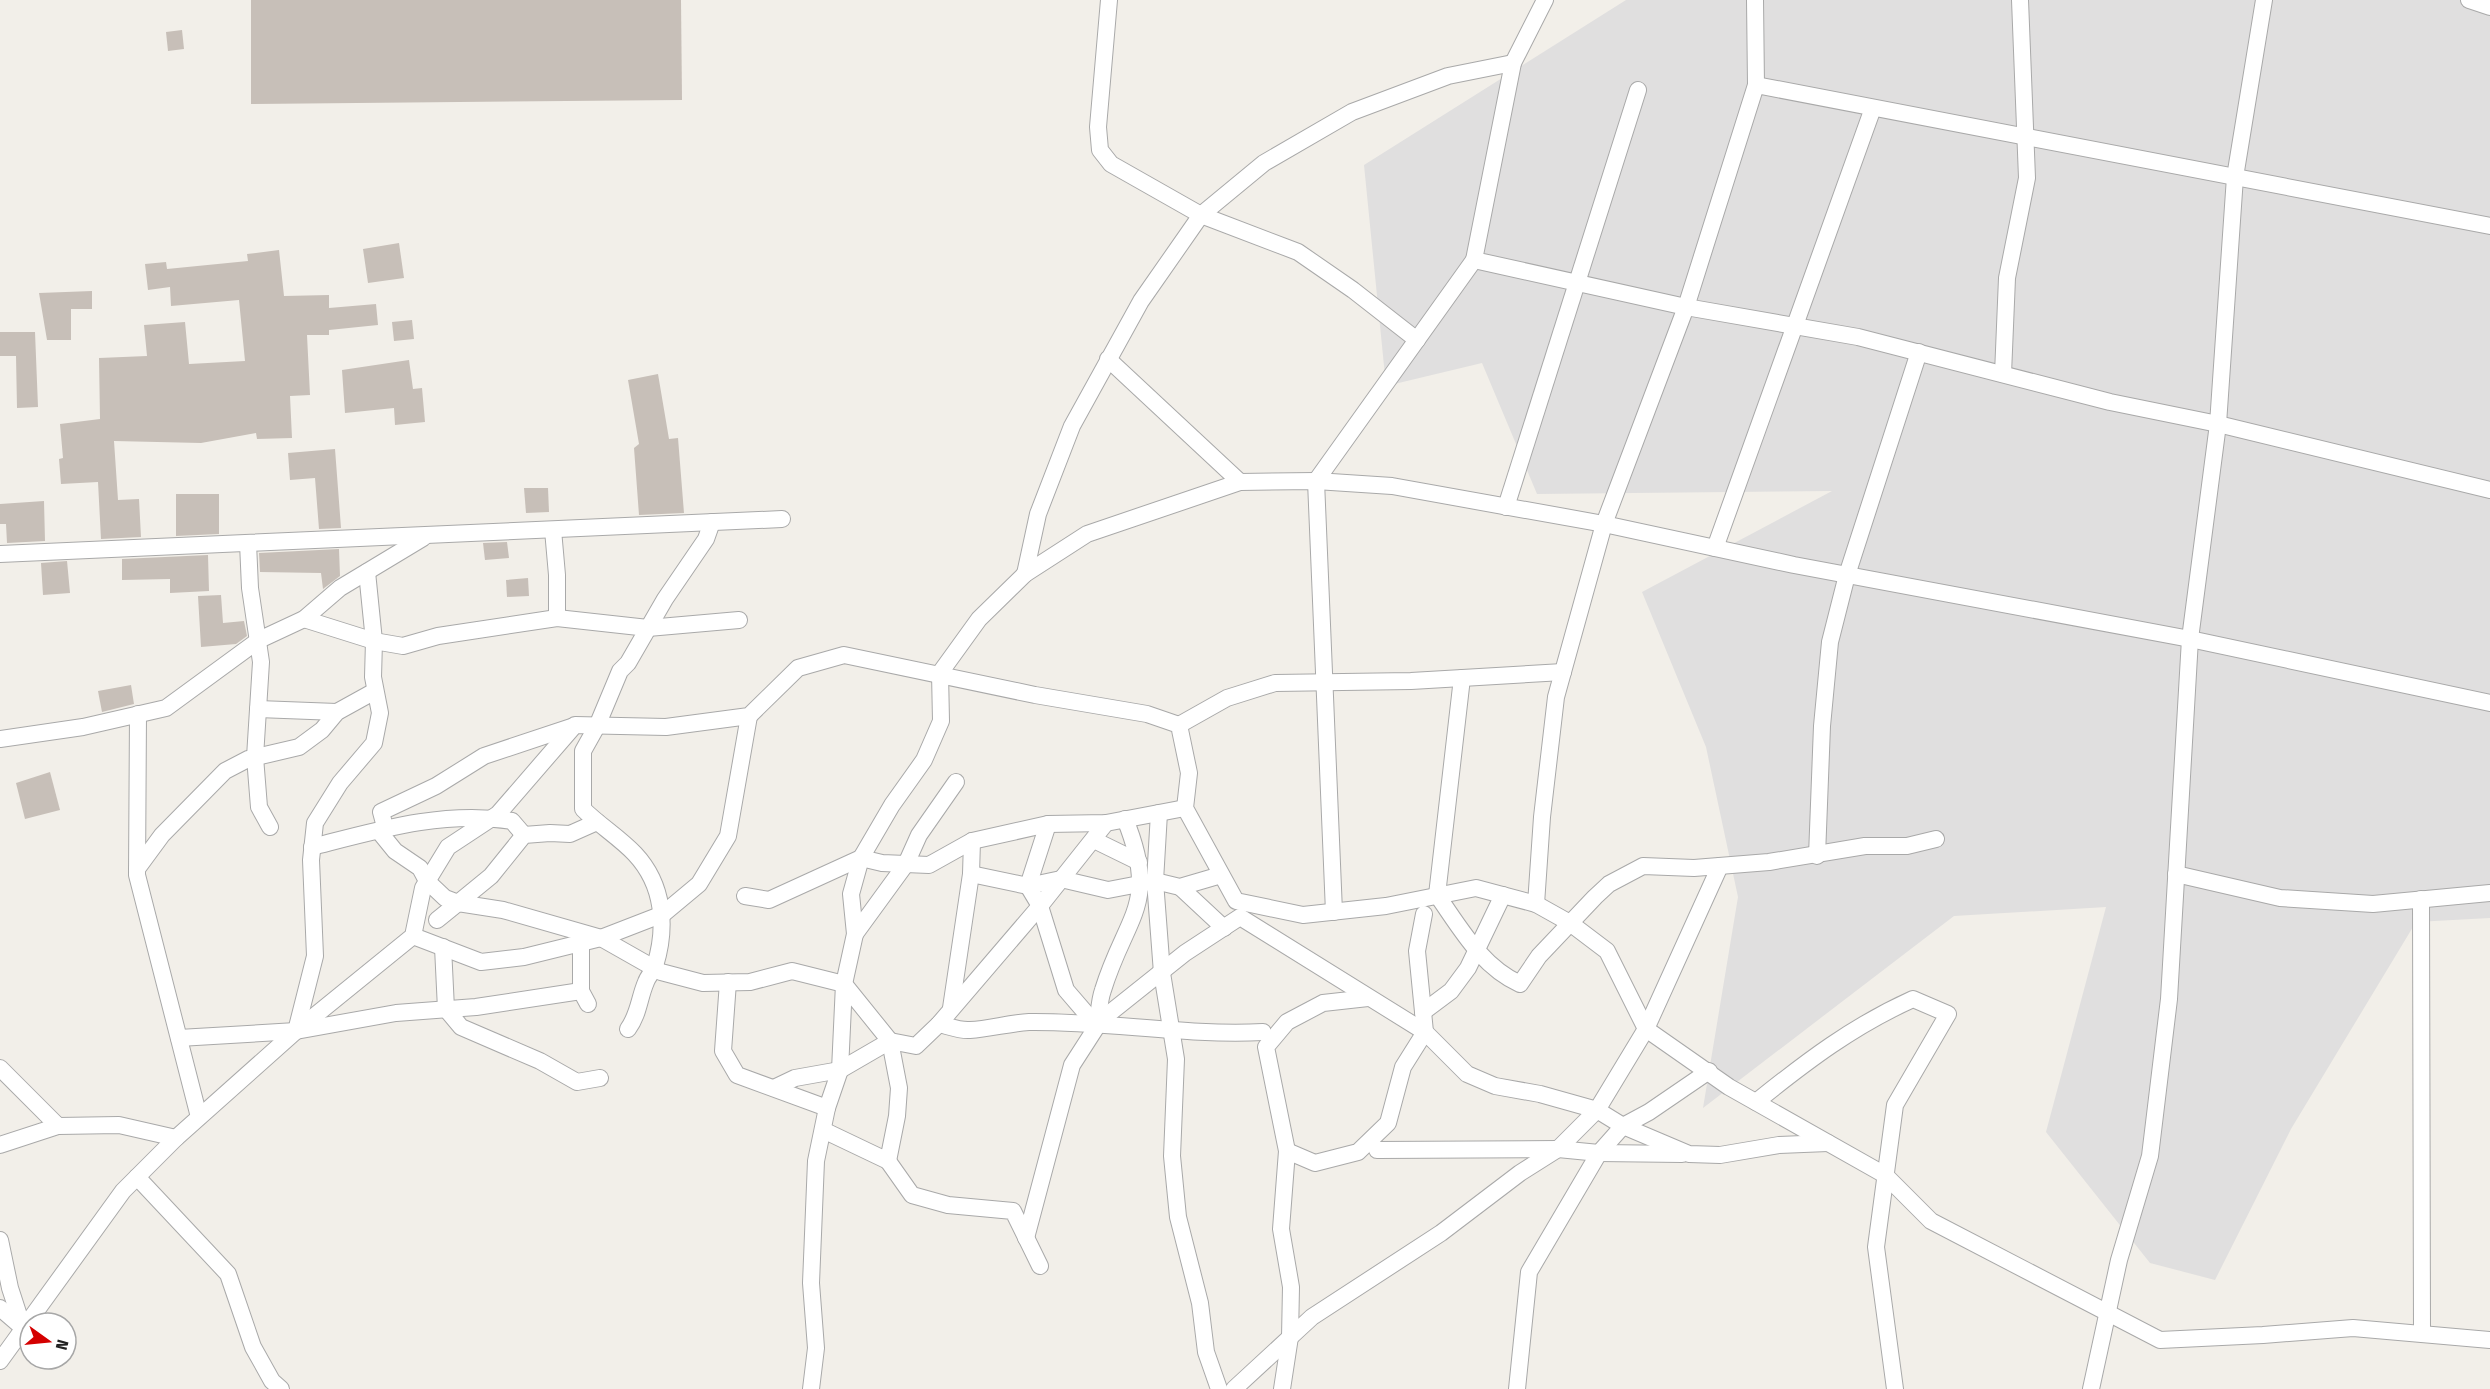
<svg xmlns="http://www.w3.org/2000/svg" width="2490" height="1389" font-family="'Fira Sans Condensed',sans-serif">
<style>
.residential{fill:#e0dfdf}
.building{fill:#c7bfb8}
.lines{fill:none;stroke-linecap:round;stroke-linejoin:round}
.street-casing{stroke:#a9a9a9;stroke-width:18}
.street{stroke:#fff;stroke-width:16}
</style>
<rect width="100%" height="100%" fill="#f2efe9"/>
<path class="residential" d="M 1626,0 L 2490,0 L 2490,918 L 2416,922 L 2291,1129 L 2215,1280 L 2150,1263 L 2046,1132 L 2106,907 L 1954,916 L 1703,1108 L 1738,897 L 1706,747 L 1642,592 L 1832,491 L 1537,494 L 1482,363 L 1386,386 L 1364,165 Z"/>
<g class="building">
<path d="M 251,0 L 681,0 L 682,100 L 251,104 Z"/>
<path d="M 182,30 L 184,49 L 168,51 L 166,32 Z"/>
<path d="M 399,243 L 404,278 L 368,283 L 363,249 Z"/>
<path d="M 279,250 L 284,296 L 329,295 L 329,308 L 376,304 L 378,325 L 329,330 L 329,335 L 307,335 L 310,395 L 290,396 L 292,438 L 257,439 L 256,433 L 201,443 L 114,441 L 118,500 L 139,499 L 141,537 L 101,539 L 98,482 L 61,484 L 59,459 L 63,458 L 60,424 L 100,419 L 99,358 L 147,356 L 144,325 L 185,322 L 189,364 L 245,361 L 239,300 L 171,306 L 170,287 L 148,290 L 145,264 L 166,262 L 167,269 L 248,261 L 247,254 Z"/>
<path d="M 92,291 L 92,309 L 71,309 L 71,340 L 47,340 L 39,293 Z"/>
<path d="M 412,320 L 414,339 L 394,341 L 392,322 Z"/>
<path d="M 0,332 L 35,332 L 38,407 L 17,408 L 16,356 L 0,356 Z"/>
<path d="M 409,360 L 413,389 L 422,388 L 425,422 L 395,425 L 394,408 L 345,413 L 342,370 Z"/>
<path d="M 658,374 L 669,439 L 678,438 L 684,513 L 639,515 L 634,448 L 639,444 L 628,380 Z"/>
<path d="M 335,449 L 341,528 L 319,529 L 315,478 L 290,480 L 288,453 Z"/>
<path d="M 524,488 L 548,488 L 549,512 L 526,513 Z"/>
<path d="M 176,494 L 219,494 L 219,534 L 176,536 Z"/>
<path d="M 44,501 L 45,541 L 7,543 L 6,524 L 0,524 L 0,504 Z"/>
<path d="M 507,542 L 509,558 L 485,560 L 483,543 Z"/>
<path d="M 339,549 L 340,576 L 323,589 L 321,573 L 260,572 L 259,553 Z"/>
<path d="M 208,555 L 209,591 L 170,593 L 170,579 L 122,580 L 122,559 Z"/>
<path d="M 67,561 L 70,593 L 43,595 L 41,563 Z"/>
<path d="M 528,578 L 529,596 L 507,597 L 506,580 Z"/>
<path d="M 221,595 L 223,623 L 244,621 L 247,636 L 236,644 L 201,647 L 198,596 Z"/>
<path d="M 131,685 L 134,704 L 102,712 L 98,691 Z"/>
<path d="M 50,772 L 60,810 L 25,819 L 16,783 Z"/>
</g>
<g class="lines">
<g class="street-casing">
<g id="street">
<path d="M 1109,0 L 1098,127 L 1100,150 L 1111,164 L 1201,215 L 1298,252 L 1353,290 L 1417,340"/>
<path d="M 1545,0 L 1513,63 L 1474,260 L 1686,307 L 1858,337 L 2110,402 L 2218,424 L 2490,490"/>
<path d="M 1755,0 L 1756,85"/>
<path d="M 2469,0 L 2490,7"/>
<path d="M 1108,359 L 1240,482"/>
<path d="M 2003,374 L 2007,278 L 2027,178 L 2020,0"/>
<path d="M 1506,507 L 1638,90"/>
<path d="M 553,530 L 557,575 L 557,618"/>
<path d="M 248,543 L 250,588 L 261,662 L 255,757 L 259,807 L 270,827"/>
<path d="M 1715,548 L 1873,108"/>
<path d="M 0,554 L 782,519"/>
<path d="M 1025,574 L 1038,514 L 1072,426 L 1141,301 L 1201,215 L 1264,163 L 1352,112 L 1448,76 L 1513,63"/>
<path d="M 304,619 L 374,641 L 403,646 L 438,636 L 557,618 L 648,628 L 739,620"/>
<path d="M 1462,678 L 1437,895 C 1461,929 1481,966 1520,984 L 1539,956 L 1595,897 L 1609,884 L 1643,866 L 1694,868 L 1769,862 L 1865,846 L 1907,846 L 1936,839"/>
<path d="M 258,709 L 337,712"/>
<path d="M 138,714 L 137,875 L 199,1117"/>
<path d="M 1179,725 L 1227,698 L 1275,683 L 1411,681 L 1563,672"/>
<path d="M 574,726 L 484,756 L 436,786 L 381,812 L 385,827 L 382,835 L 395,851 L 420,868 L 427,881 L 445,898 L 458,903 L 491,876 L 524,835 L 550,833 L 570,834 L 597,822"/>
<path d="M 0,739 L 83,727 L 166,708 L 259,640 L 304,619 L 340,588 L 423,538"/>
<path d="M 1159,813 L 1155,881 L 1162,973 L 1176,1059 L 1172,1156 L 1178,1217 L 1200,1303 L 1206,1352 L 1219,1389"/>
<path d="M 1048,824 L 1028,886 L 1040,906 L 1066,990 L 1097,1026"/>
<path d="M 1094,840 L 1139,862"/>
<path d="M 312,847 C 378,830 444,810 512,821 L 524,835"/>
<path d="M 1817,856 L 1822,726 L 1830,642 L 1847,575 L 1919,352"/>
<path d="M 137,869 L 162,835 L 225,771 L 248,759 L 299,747 L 322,730 L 337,712 L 375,691"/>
<path d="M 971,874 L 1028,886 L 1061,879 L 1108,890 L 1155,881 L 1180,887 L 1221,875"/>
<path d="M 2176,874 L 2280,898 L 2373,904 L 2490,893"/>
<path d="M 1180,887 L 1224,928"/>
<path d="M 745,896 L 769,900 L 861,858 L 882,863 L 929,865 L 972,841 L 1048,824 L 1106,823 L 1185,808"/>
<path d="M 2421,899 L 2422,1332"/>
<path d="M 1536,904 L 1542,817 L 1556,697 L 1604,524 L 1686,307 L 1756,85 L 2490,226"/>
<path d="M 1334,912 L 1316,481 L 1474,260"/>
<path d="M 437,920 L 458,903 L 503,910 L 601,938 L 661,972 L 703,983 L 750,982 L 792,971 L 844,984 L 890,1041 L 899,1088 L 897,1116 L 888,1161 L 823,1130"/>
<path d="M 855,934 L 906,864 L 919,835 L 956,782"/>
<path d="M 413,936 L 481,962 L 524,957 L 601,938 L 663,914 L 699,884 L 728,836 L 749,716"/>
<path d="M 581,942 L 581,991 L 588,1004"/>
<path d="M 443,947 L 446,1009 L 461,1027 L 540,1061 L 577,1082 L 600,1078"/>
<path d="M 728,982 L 723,1051 L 737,1075 L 827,1108"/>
<path d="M 951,1008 L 971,874 L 972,841"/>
<path d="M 1423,1012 L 1451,991 L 1468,968 L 1503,895"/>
<path d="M 939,1024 C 948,1026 960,1031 970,1030 C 990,1029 1009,1023 1029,1022 C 1107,1021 1185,1036 1263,1032"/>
<path d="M 1097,1026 C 1099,1014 1099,1001 1103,990 C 1126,915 1160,905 1125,819"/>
<path d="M 628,1029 C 639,1014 639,998 646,982 C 648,976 653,972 655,966 C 667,927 664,885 635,854 C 620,838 599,825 583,809 L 583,751 L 597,726 L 620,671 L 628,663 L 665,599 L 706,539 L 712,522"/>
<path d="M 296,1031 L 315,956 L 311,860 L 315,823 L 340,783 L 374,743 L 380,713 L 373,677 L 374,641 L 367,572"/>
<path d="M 179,1038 L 296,1031 L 396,1013 L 476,1007 L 581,991"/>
<path d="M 0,1068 L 58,1126 L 119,1125 L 176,1138"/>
<path d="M 774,1088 L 795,1078 L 840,1070 L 890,1041 L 916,1046 L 939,1024 L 1040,906 L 1106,823"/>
<path d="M 1756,1102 C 1807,1061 1853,1026 1913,999 L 1948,1014 L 1895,1105 L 1876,1247 L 1895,1389"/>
<path d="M 0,1145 L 58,1126"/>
<path d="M 1377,1150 L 1558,1149 L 1599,1153 L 1682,1154"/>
<path d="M 1287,1151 L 1315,1163 L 1358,1152 L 1388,1123 L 1403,1067 L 1425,1032 L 1417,951 L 1424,914"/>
<path d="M 888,1161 L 912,1195 L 948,1205 L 1013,1211 L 1040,1266"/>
<path d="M 137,1177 L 228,1274 L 253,1347 L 272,1381 L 281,1389"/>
<path d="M 1026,1238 L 1072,1065 L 1101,1020 L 1185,953 L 1240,917 L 1425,1032 L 1467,1074 L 1495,1086 L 1540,1094 L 1597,1110 L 1623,1126 L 1689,1154 L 1720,1155 L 1779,1145 L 1828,1143"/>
<path d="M 0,1240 L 10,1288 L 23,1328"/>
<path d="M 0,1308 L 22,1327"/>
<path d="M 0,1361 L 123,1191 L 176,1138 L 296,1031 L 413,936 L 423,888 L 448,847 L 498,814 L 575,725 L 666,727 L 749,716 L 798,668 L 844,655 L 1035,695 L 1147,714 L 1179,725 L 1189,773 L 1185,808 L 1236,901 L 1303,915 L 1386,906 L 1476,888 L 1536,904 L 1570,923 L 1607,951 L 1646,1029 L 1729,1087 L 1885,1175 L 1931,1221 L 2160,1340 L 2263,1335 L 2353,1328 L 2490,1340"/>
<path d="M 811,1389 L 816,1348 L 811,1283 L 816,1161 L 827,1108 L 840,1070 L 844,984 L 855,934 L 851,894 L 861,858 L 892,805 L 924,760 L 941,721 L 940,673 L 979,619 L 1025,574 L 1087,534 L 1240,482 L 1316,481 L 1392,486 L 1604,524 L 1794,565 L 2190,639 L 2490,703"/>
<path d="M 1234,1389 L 1312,1317 L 1441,1233 L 1520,1173 L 1558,1149 L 1597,1110 L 1646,1029 L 1720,866"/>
<path d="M 1282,1389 L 1290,1337 L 1291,1287 L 1281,1229 L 1287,1151 L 1266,1047 L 1287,1022 L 1323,1003 L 1368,998"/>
<path d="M 1517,1389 L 1529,1272 L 1599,1153 L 1623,1126 L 1649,1112 L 1709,1071"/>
<path d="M 2091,1389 L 2119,1260 L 2150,1156 L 2169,999 L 2190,639 L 2218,424 L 2235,177 L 2264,0"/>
</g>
</g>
<use href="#street" class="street"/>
</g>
<g transform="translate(48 1341) rotate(105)"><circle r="28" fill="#ffffff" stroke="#a7a7a7" stroke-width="1.5"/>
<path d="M0-4.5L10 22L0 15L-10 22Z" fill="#d40000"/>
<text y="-9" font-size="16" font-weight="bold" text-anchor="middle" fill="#222222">N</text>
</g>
</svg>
